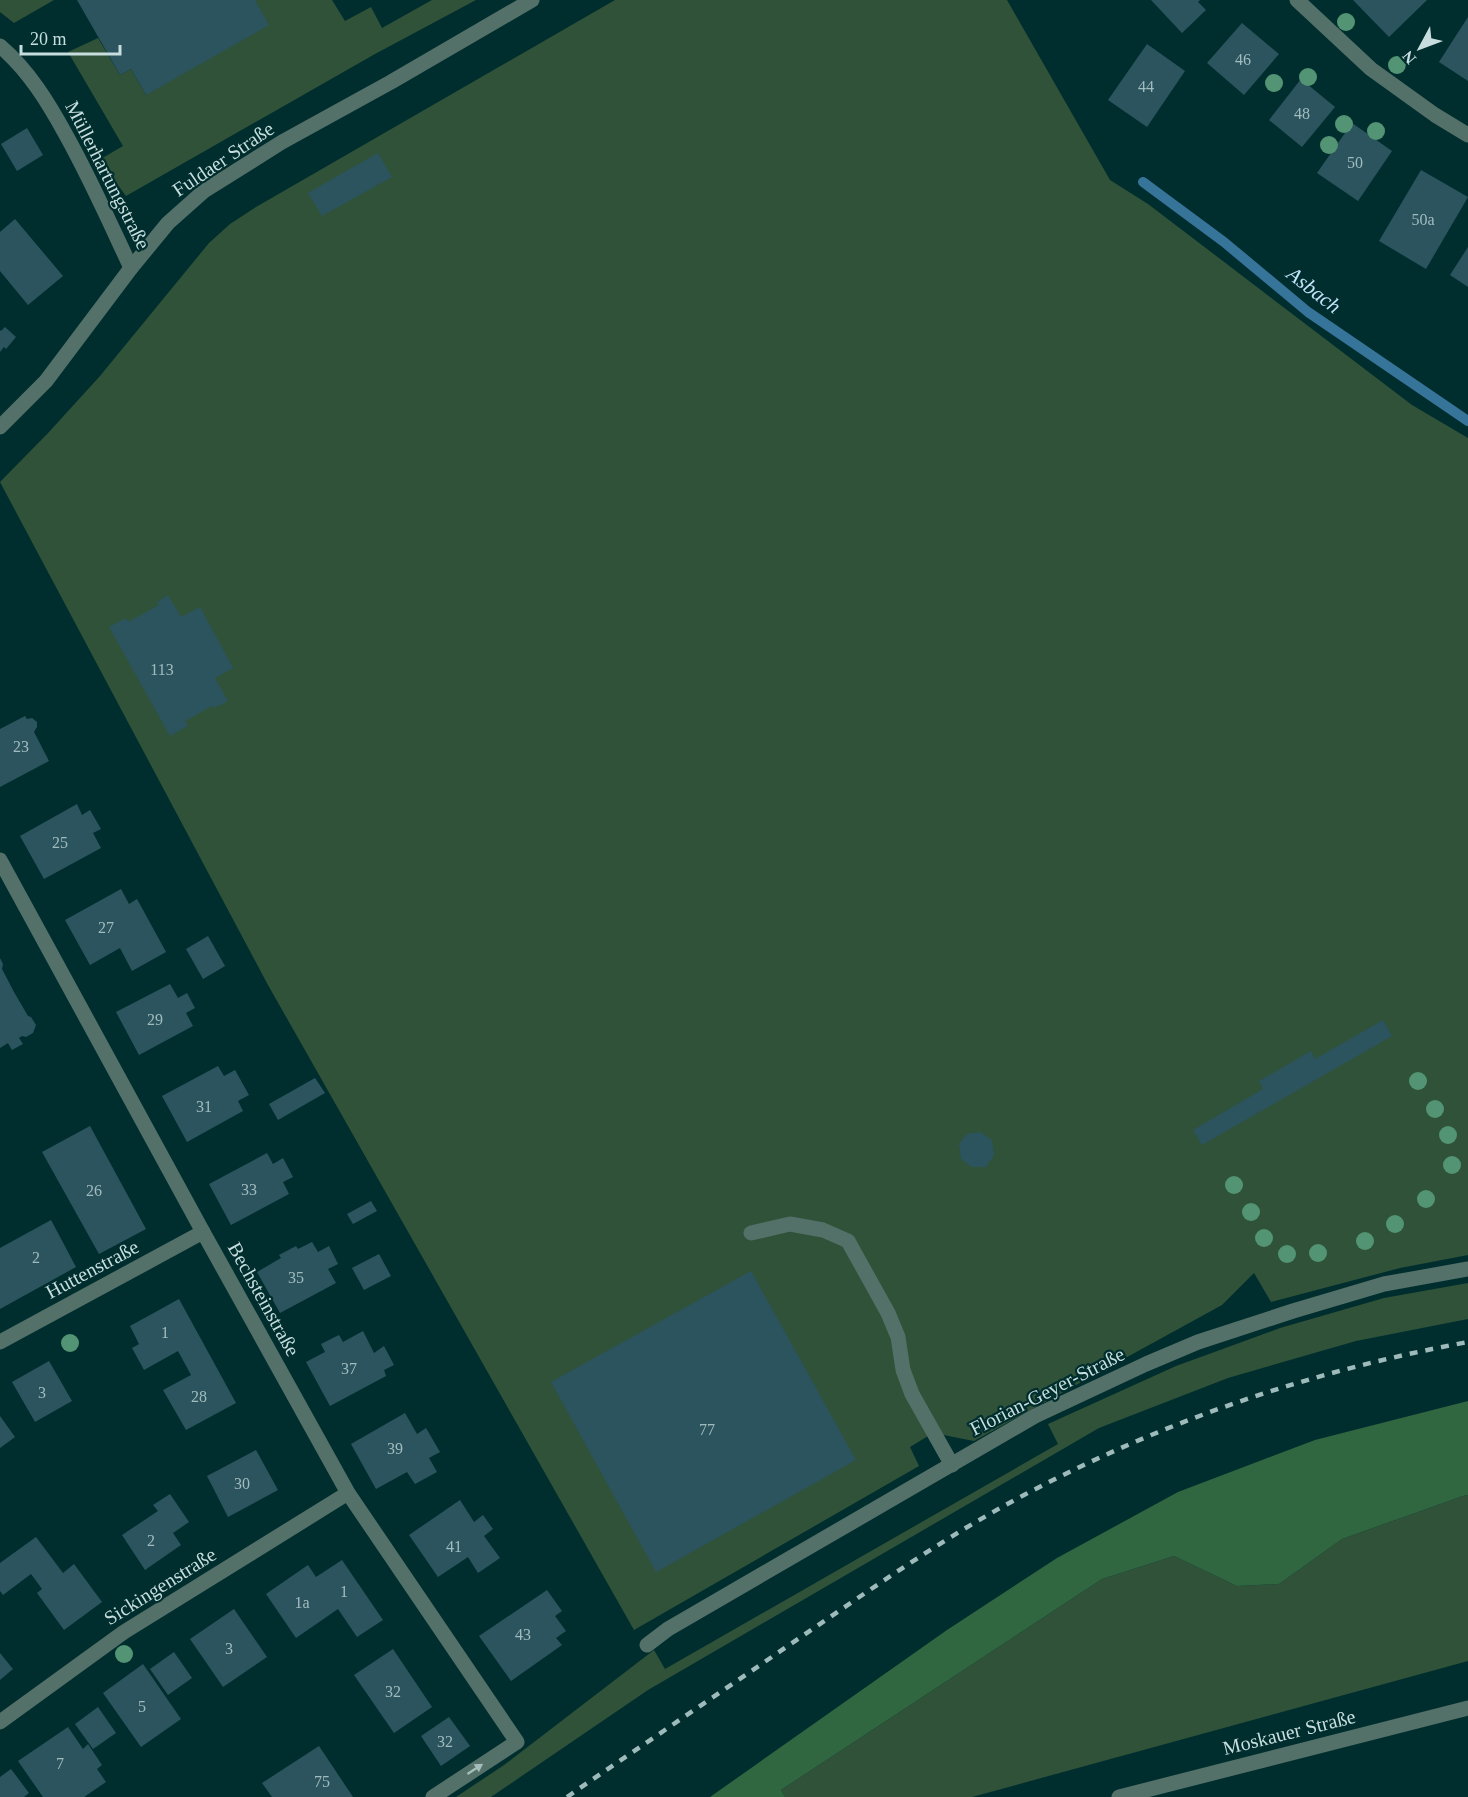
<svg xmlns="http://www.w3.org/2000/svg" width="1468" height="1797" font-family="Georgia,serif">
<style>
.green{fill:#2f5239}
.forest{fill:#306741}
.lines{fill:none;stroke-linecap:round;stroke-linejoin:round}
.stream{stroke:#377499;stroke-width:10}
.building{fill:#2c545e}
.minor{stroke:#537168;stroke-width:15}
.rail{stroke:#9fbaba;stroke-width:4.5;stroke-dasharray:8 8;stroke-linecap:butt}
.tree{fill:#529473}
.oneway{fill:#a5bdbb}
.labels{text-anchor:middle;dominant-baseline:central;stroke-width:4.5;stroke-linejoin:round;paint-order:stroke}
.number-label{font-size:16px;fill:#a1bcbe}
.street-label{font-size:20px;fill:#c8dede;stroke:#002e2e}
.water-label{font-size:21px;font-style:italic;fill:#c3e3fa;stroke:#002e2e}
</style>
<rect width="100%" height="100%" fill="#002e2e"/>
<g class="green">
<path d="M 0,0 L 54,0 L 14,23 L 0,12 Z"/>
<path d="M 255,0 L 332,0 L 345,21 L 371,7 L 382,28 L 432,0 L 476,0 L 375,54 L 126,196 L 99,160 L 123,146 L 68,52 L 98,38 L 120,75 L 131,69 L 146,95 Z"/>
<path d="M 615,0 L 1007,0 L 1110,180 L 1148,204 L 1412,405 L 1468,438 L 1468,1255 L 1400,1268 L 1271,1302 L 1254,1273 L 1222,1305 L 974,1441 L 933,1433 L 910,1447 L 919,1466 L 634,1630 L 268,985 L 0,482 L 49,432 L 100,376 L 209,243 L 230,224 L 256,207 Z"/>
<path d="M 1468,1283 L 1468,1319 L 1356,1341 L 1228,1378 L 1099,1428 L 648,1690 L 491,1797 L 456,1797 L 504,1765 L 654,1650 L 665,1669 L 1058,1444 L 1048,1424 L 1176,1366 L 1280,1328 L 1384,1298 Z"/>
<path d="M 1468,1495 L 1468,1661 L 972,1797 L 785,1797 L 781,1790 L 1102,1579 L 1174,1556 L 1237,1586 L 1279,1584 L 1342,1539 L 1463,1496 Z"/>
</g>
<path class="forest" d="M 1468,1401 L 1468,1495 L 1463,1496 L 1342,1539 L 1279,1584 L 1237,1586 L 1174,1556 L 1102,1579 L 781,1790 L 785,1797 L 710,1797 L 947,1630 L 1057,1558 L 1178,1492 L 1315,1440 Z"/>
<g class="lines">
<path class="stream" d="M 1143,182 L 1224,242 L 1308,312 L 1468,421"/>
</g>
<g class="building">
<path d="M 77,0 L 255,0 L 269,25 L 146,95 L 131,69 L 120,75 Z"/>
<path d="M 1151,0 L 1200,0 L 1198,2 L 1206,10 L 1182,33 Z"/>
<path d="M 1353,0 L 1427,0 L 1389,37 Z"/>
<path d="M 1468,17 L 1468,81 L 1439,62 Z"/>
<path d="M 1242,23 L 1279,54 L 1244,95 L 1207,63 Z"/>
<path d="M 1147,44 L 1185,71 L 1147,127 L 1108,100 Z"/>
<path d="M 1301,79 L 1335,107 L 1302,147 L 1269,120 Z"/>
<path d="M 1352,123 L 1392,151 L 1358,201 L 1317,173 Z"/>
<path d="M 27,128 L 43,155 L 17,171 L 1,144 Z"/>
<path d="M 378,153 L 392,177 L 322,216 L 308,193 Z"/>
<path d="M 1421,170 L 1468,197 L 1426,269 L 1379,241 Z"/>
<path d="M 15,219 L 63,276 L 28,305 L 0,271 L 0,232 Z"/>
<path d="M 1468,247 L 1468,287 L 1450,275 Z"/>
<path d="M 5,327 L 16,337 L 6,349 L 4,347 L 0,352 L 0,330 L 1,331 Z"/>
<path d="M 168,595 L 181,617 L 200,607 L 233,668 L 215,678 L 228,701 L 214,708 L 212,706 L 185,721 L 188,726 L 170,736 L 109,627 L 126,618 L 128,622 L 159,605 L 157,602 Z"/>
<path d="M 25,716 L 27,719 L 32,718 L 37,722 L 37,727 L 34,732 L 49,761 L 0,787 L 0,729 Z"/>
<path d="M 77,804 L 82,815 L 90,810 L 101,829 L 93,833 L 101,848 L 44,879 L 20,836 Z"/>
<path d="M 121,889 L 129,904 L 137,899 L 166,952 L 132,971 L 120,948 L 90,965 L 65,920 Z"/>
<path d="M 208,936 L 225,966 L 203,979 L 186,949 Z"/>
<path d="M 0,958 L 3,964 L 2,969 L 14,992 L 28,1016 L 31,1017 L 36,1025 L 33,1033 L 26,1037 L 22,1036 L 19,1038 L 23,1044 L 12,1050 L 8,1043 L 0,1048 Z"/>
<path d="M 170,984 L 178,998 L 187,993 L 195,1008 L 186,1013 L 193,1026 L 139,1055 L 116,1012 Z"/>
<path d="M 1383,1020 L 1392,1036 L 1202,1145 L 1193,1130 L 1263,1089 L 1259,1081 L 1311,1051 L 1315,1059 Z"/>
<path d="M 218,1066 L 224,1076 L 235,1070 L 249,1095 L 238,1101 L 243,1111 L 187,1142 L 162,1096 Z"/>
<path d="M 315,1078 L 325,1093 L 278,1120 L 269,1104 Z"/>
<path d="M 90,1126 L 146,1229 L 99,1254 L 42,1152 Z"/>
<path d="M 980,1132 L 992,1140 L 994,1155 L 986,1167 L 972,1167 L 961,1159 L 959,1144 L 967,1134 Z"/>
<path d="M 267,1153 L 273,1164 L 283,1158 L 293,1177 L 283,1182 L 289,1194 L 231,1225 L 209,1184 Z"/>
<path d="M 371,1201 L 377,1211 L 353,1224 L 347,1214 Z"/>
<path d="M 51,1220 L 76,1267 L 0,1309 L 0,1248 Z"/>
<path d="M 312,1242 L 318,1252 L 329,1246 L 338,1264 L 328,1269 L 336,1283 L 280,1313 L 257,1272 L 281,1258 L 279,1255 L 296,1246 L 298,1249 Z"/>
<path d="M 379,1254 L 391,1276 L 364,1290 L 352,1268 Z"/>
<path d="M 751,1271 L 856,1460 L 656,1572 L 551,1382 Z"/>
<path d="M 179,1299 L 236,1403 L 186,1430 L 163,1390 L 191,1375 L 178,1351 L 144,1370 L 132,1348 L 139,1344 L 130,1326 Z"/>
<path d="M 363,1331 L 374,1353 L 384,1346 L 394,1365 L 384,1370 L 386,1376 L 330,1406 L 306,1362 L 325,1352 L 321,1344 L 339,1335 L 343,1342 Z"/>
<path d="M 49,1361 L 72,1401 L 35,1422 L 12,1382 Z"/>
<path d="M 405,1413 L 417,1434 L 426,1428 L 440,1452 L 429,1458 L 437,1472 L 415,1484 L 407,1472 L 376,1489 L 351,1444 Z"/>
<path d="M 0,1416 L 15,1437 L 0,1448 Z"/>
<path d="M 256,1450 L 278,1490 L 228,1517 L 207,1476 Z"/>
<path d="M 170,1494 L 189,1522 L 173,1533 L 181,1545 L 145,1570 L 122,1535 L 158,1511 L 153,1505 Z"/>
<path d="M 460,1500 L 474,1522 L 483,1515 L 493,1529 L 484,1536 L 500,1558 L 478,1573 L 468,1557 L 438,1577 L 409,1535 Z"/>
<path d="M 36,1537 L 63,1573 L 74,1564 L 102,1602 L 64,1630 L 37,1593 L 42,1589 L 31,1574 L 3,1595 L 0,1591 L 0,1563 Z"/>
<path d="M 342,1560 L 383,1620 L 357,1637 L 338,1609 L 296,1638 L 266,1594 L 308,1565 L 316,1577 Z"/>
<path d="M 547,1590 L 562,1611 L 555,1616 L 566,1631 L 556,1638 L 562,1645 L 511,1681 L 479,1636 Z"/>
<path d="M 234,1609 L 267,1657 L 223,1687 L 190,1639 Z"/>
<path d="M 393,1649 L 432,1707 L 394,1733 L 354,1675 Z"/>
<path d="M 174,1652 L 192,1678 L 168,1695 L 150,1669 Z"/>
<path d="M 0,1653 L 13,1669 L 0,1680 Z"/>
<path d="M 143,1664 L 181,1719 L 141,1747 L 103,1693 Z"/>
<path d="M 98,1707 L 116,1733 L 93,1749 L 75,1724 Z"/>
<path d="M 449,1717 L 470,1746 L 441,1766 L 421,1736 Z"/>
<path d="M 68,1727 L 83,1749 L 88,1744 L 102,1765 L 97,1769 L 106,1782 L 84,1797 L 43,1797 L 18,1761 Z"/>
<path d="M 319,1746 L 353,1797 L 272,1797 L 262,1783 Z"/>
<path d="M 11,1769 L 29,1793 L 24,1797 L 0,1797 L 0,1777 Z"/>
</g>
<g class="lines">
<g class="minor">
<path d="M 1297,0 L 1371,69 L 1435,115 L 1468,135"/>
<path d="M 0,46 C 29,71 48,102 66,135 C 90,178 110,223 131,268"/>
<path d="M 0,427 L 46,381 L 131,268 L 168,223 L 204,191 L 282,142 L 391,82 L 532,0"/>
<path d="M 0,860 L 203,1232 L 348,1493 L 517,1742 L 433,1797"/>
<path d="M 751,1233 L 790,1224 L 823,1230 L 848,1241 L 888,1313 L 898,1337 L 903,1370 L 912,1394 L 952,1465"/>
<path d="M 0,1342 L 203,1232"/>
<path d="M 647,1645 L 668,1629 L 1035,1416 L 1146,1364 L 1198,1342 L 1293,1311 L 1384,1284 L 1468,1269"/>
<path d="M 0,1722 L 124,1632 L 348,1493"/>
<path d="M 1119,1797 L 1468,1708"/>
</g>
<path class="rail" d="M 567,1797 C 650,1740 734,1683 817,1626 C 884,1580 952,1533 1024,1495 C 1166,1420 1311,1371 1468,1342"/>
</g>
<g class="tree">
<circle cx="1346" cy="22" r="9"/>
<circle cx="1397" cy="65" r="9"/>
<circle cx="1308" cy="77" r="9"/>
<circle cx="1274" cy="83" r="9"/>
<circle cx="1344" cy="124" r="9"/>
<circle cx="1376" cy="131" r="9"/>
<circle cx="1329" cy="145" r="9"/>
<circle cx="1418" cy="1081" r="9"/>
<circle cx="1435" cy="1109" r="9"/>
<circle cx="1448" cy="1135" r="9"/>
<circle cx="1452" cy="1165" r="9"/>
<circle cx="1234" cy="1185" r="9"/>
<circle cx="1426" cy="1199" r="9"/>
<circle cx="1251" cy="1212" r="9"/>
<circle cx="1395" cy="1224" r="9"/>
<circle cx="1264" cy="1238" r="9"/>
<circle cx="1365" cy="1241" r="9"/>
<circle cx="1318" cy="1253" r="9"/>
<circle cx="1287" cy="1254" r="9"/>
<circle cx="70" cy="1343" r="9"/>
<circle cx="124" cy="1654" r="9"/>
</g>
<defs><path id="oneway-solid" d="M-6-.8H1V-3.2L6.5 0L1 3.2V.8H-6Z" transform="scale(1.5)"/></defs>
<use class="oneway" href="#oneway-solid" transform="translate(475 1769) rotate(-33)"/>
<g class="labels">
<g class="number-label">
<text x="1243" y="59">46</text>
<text x="1146" y="86">44</text>
<text x="1302" y="113">48</text>
<text x="1355" y="162">50</text>
<text x="1423" y="219">50a</text>
<text x="162" y="669">113</text>
<text x="21" y="746">23</text>
<text x="60" y="842">25</text>
<text x="106" y="927">27</text>
<text x="155" y="1019">29</text>
<text x="204" y="1106">31</text>
<text x="249" y="1189">33</text>
<text x="94" y="1190">26</text>
<text x="36" y="1257">2</text>
<text x="296" y="1277">35</text>
<text x="165" y="1332">1</text>
<text x="349" y="1368">37</text>
<text x="42" y="1392">3</text>
<text x="199" y="1396">28</text>
<text x="707" y="1429">77</text>
<text x="395" y="1448">39</text>
<text x="242" y="1483">30</text>
<text x="151" y="1540">2</text>
<text x="454" y="1546">41</text>
<text x="344" y="1591">1</text>
<text x="302" y="1602">1a</text>
<text x="523" y="1634">43</text>
<text x="229" y="1648">3</text>
<text x="393" y="1691">32</text>
<text x="142" y="1706">5</text>
<text x="445" y="1741">32</text>
<text x="60" y="1763">7</text>
<text x="322" y="1781">75</text>
</g>
<g class="street-label">
<text transform="translate(223 159) rotate(-34)">Fuldaer Straße</text>
<text transform="translate(108 175) rotate(63)">Müllerhartungstraße</text>
<text transform="translate(92 1269) rotate(-28)">Huttenstraße</text>
<text transform="translate(264 1299) rotate(61)">Bechsteinstraße</text>
<text transform="translate(1047 1391) rotate(-27)">Florian-Geyer-Straße</text>
<text transform="translate(160 1586) rotate(-32)">Sickingenstraße</text>
<text transform="translate(1289 1732) rotate(-14)">Moskauer Straße</text>
</g>
<g class="water-label">
<text transform="translate(1314 290) rotate(38)">Asbach</text>
</g>
</g>
<g transform="translate(1420 48) rotate(229)" stroke="#002e2e" stroke-width="4.5" paint-order="stroke">
<path d="M0-4.5L10 22L0 15L-10 22Z" fill="#c8dede"/>
<text y="-9" font-size="16" font-weight="bold" text-anchor="middle" fill="#c8dede">N</text>
</g>
<path d="M21 45v9h99v-9" fill="none" stroke="#c8dede" stroke-width="3"/>
<text x="30" y="45" font-size="18" fill="#c8dede" stroke="#002e2e" stroke-width="4.5" paint-order="stroke">20 m</text>
</svg>
